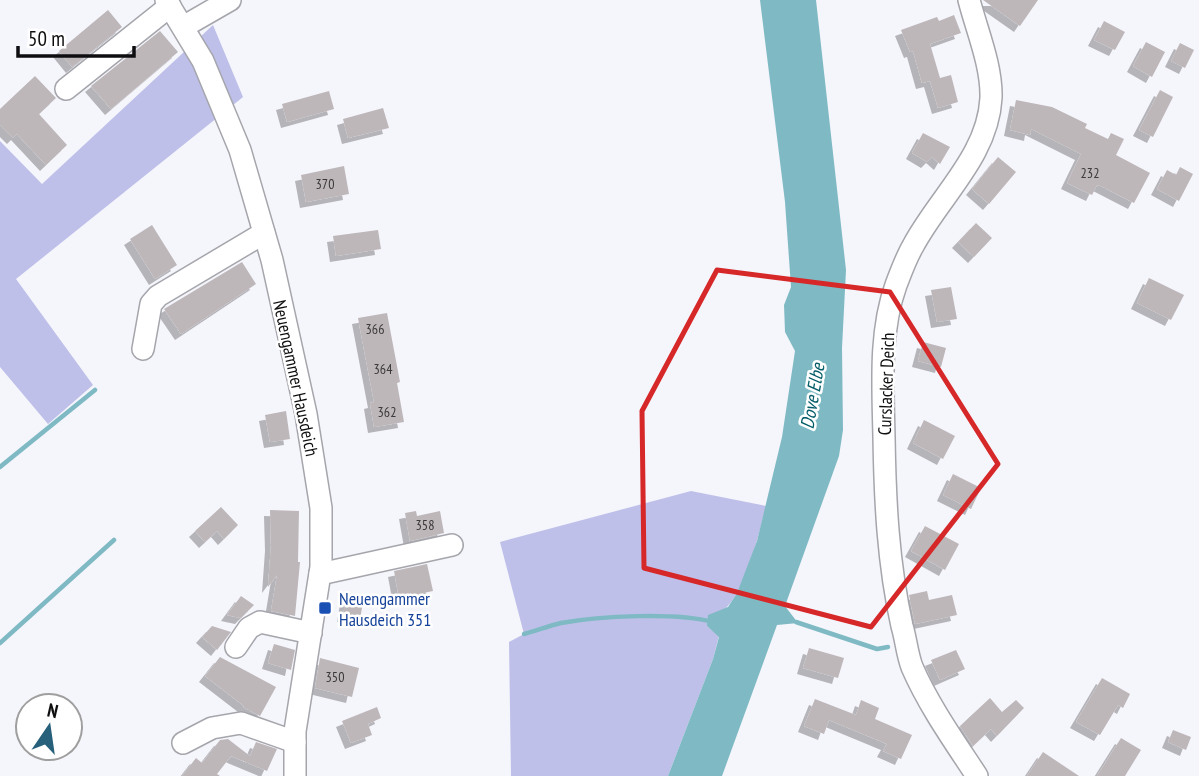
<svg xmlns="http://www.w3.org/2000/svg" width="1199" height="776" font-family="'PT Sans Narrow',sans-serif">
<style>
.green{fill:#bec0e9}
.water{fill:#7fbac4}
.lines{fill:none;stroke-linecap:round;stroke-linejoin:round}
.stream{stroke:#7fbac4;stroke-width:4.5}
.building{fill:#beb7b9;filter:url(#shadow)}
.minor-casing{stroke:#a5a5ac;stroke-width:24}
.minor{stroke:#fff;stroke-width:21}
.marked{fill:none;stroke:#d62828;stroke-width:5;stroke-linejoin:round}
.transit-dot{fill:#1a4fb4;stroke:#fff;stroke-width:2.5}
.labels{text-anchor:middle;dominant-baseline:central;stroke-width:5;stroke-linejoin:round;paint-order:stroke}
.number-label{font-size:14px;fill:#3a383a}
.street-label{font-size:18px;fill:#0e0e10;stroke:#fff}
.transit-label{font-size:18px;fill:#164399;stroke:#fff;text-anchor:start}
.water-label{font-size:19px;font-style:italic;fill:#035c67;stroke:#fff}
</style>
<defs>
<filter id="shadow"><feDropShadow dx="-6" dy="6" stdDeviation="0" flood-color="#0004"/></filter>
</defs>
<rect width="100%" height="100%" fill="#f5f5fc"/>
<g class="green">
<path d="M 213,25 L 243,97 L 16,279 L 93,385 L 48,424 L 0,367 L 0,141 L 42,184 Z"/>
<path d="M 691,491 L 766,506 C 759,534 747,585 727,607 C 722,614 714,620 707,626 L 719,636 L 713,659 L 668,776 L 511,776 L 509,642 L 524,634 L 500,542 Z"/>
</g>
<path class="water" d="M 760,0 L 816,0 L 846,270 L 842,348 L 843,430 L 839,456 L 785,606 L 798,623 L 777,625 L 722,776 L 668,776 L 713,659 L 719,637 L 707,626 L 708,615 L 728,607 L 737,593 L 757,541 L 782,437 L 795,351 L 785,332 L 784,305 L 791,287 L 785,202 Z"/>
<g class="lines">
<g class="stream">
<path d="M 0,467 L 95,390"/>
<path d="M 796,622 L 877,649 L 888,647"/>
<path d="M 524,634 C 536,631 548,626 561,623 C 599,616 676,612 713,622"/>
<path d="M 0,643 L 114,540"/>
</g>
</g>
<g class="building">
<path d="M 983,0 L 1038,0 L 1020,26 Z"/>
<path d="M 108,10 L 122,27 L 72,67 L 59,51 Z"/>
<path d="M 954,15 L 961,33 L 930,44 L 940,78 L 951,75 L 958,102 L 938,108 L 930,81 L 922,83 L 913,51 L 910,52 L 901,30 L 937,17 L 939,21 Z"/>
<path d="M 1104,21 L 1125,32 L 1115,50 L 1094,40 Z"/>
<path d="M 160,31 L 178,52 L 111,109 L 91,86 Z"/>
<path d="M 1146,42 L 1165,52 L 1152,77 L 1133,66 Z"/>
<path d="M 1180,43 L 1194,50 L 1185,68 L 1171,61 Z"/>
<path d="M 35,76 L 56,98 L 39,114 L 67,145 L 46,165 L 17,134 L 13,138 L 0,125 L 0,109 Z"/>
<path d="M 1160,90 L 1173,97 L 1153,137 L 1139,130 Z"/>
<path d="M 329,91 L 334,109 L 287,122 L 282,104 Z"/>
<path d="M 1016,100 L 1052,107 L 1087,124 L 1085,128 L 1108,139 L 1111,133 L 1124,139 L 1116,155 L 1150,173 L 1134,203 L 1101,186 L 1097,185 L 1092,195 L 1067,183 L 1081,154 L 1031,129 L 1030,135 L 1010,130 Z"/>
<path d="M 383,108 L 389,128 L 348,138 L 343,119 Z"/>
<path d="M 923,133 L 950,147 L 940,164 L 932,157 L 927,162 L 912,153 Z"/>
<path d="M 998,157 L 1016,172 L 989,204 L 972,189 Z"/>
<path d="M 344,166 L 349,194 L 306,202 L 301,175 Z"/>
<path d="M 1180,167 L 1193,174 L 1179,201 L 1157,189 L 1167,170 L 1176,175 Z"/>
<path d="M 976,223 L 992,238 L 974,257 L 958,242 Z"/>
<path d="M 152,225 L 177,265 L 155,279 L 130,239 Z"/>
<path d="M 378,230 L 381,249 L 336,256 L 333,236 Z"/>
<path d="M 242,262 L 256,284 L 181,334 L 164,309 Z"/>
<path d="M 1149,278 L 1184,295 L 1171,320 L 1137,303 Z"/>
<path d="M 951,287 L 957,319 L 937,322 L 931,290 Z"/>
<path d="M 387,313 L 400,382 L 397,383 L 404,422 L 374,427 L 370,403 L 374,402 L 358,318 Z"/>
<path d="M 923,342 L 946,348 L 941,367 L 918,361 Z"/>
<path d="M 286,411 L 290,439 L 270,442 L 265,415 Z"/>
<path d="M 924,420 L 955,436 L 943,459 L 913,443 Z"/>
<path d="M 953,474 L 981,488 L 971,509 L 943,495 Z"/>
<path d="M 221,507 L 238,525 L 224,539 L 217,531 L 205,542 L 195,531 Z"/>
<path d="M 270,510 L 299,511 L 298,562 L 300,562 L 295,616 L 271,611 L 277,575 L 268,587 L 271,545 Z"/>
<path d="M 416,511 L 417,516 L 440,511 L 444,533 L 410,541 L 405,513 Z"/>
<path d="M 925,526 L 959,544 L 945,570 L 911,551 Z"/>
<path d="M 427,564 L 433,591 L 399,598 L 394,571 Z"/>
<path d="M 927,591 L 929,600 L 952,595 L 957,615 L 915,624 L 909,595 Z"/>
<path d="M 347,593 L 364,597 L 360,619 L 343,616 Z"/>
<path d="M 241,596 L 254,605 L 241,618 L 227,615 Z"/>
<path d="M 212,626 L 231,632 L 217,650 L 202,637 Z"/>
<path d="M 274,644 L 295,650 L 291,670 L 268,663 Z"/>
<path d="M 809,648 L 844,658 L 838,678 L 803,668 Z"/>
<path d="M 956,650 L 965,669 L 940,680 L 931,660 Z"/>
<path d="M 220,657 L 276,687 L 260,716 L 243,707 L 244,706 L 205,676 Z"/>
<path d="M 320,658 L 359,668 L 352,697 L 315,688 Z"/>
<path d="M 1102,678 L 1130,694 L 1123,708 L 1118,705 L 1100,735 L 1076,722 Z"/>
<path d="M 990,698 L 1002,712 L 1016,700 L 1024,708 L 997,736 L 991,729 L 973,746 L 960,726 Z"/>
<path d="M 815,699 L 856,715 L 861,700 L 879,708 L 875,719 L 912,735 L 901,759 L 883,751 L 887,744 L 829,720 L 824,734 L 804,726 Z"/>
<path d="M 377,707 L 381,718 L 368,724 L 372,735 L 351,743 L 342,721 Z"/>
<path d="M 1173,730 L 1191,737 L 1186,750 L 1168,742 Z"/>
<path d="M 1121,738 L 1141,750 L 1125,776 L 1097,776 Z"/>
<path d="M 228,739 L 250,756 L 256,742 L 277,749 L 267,771 L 231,756 L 217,774 L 220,776 L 182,776 L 196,758 L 202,763 L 220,740 Z"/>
<path d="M 1043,752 L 1079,776 L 1027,776 Z"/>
</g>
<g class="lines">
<g class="minor-casing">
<g id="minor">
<path d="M 166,0 L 203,61 L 240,150 L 272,260 L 306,414 L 321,508 L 321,567 L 295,731 L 295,776"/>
<path d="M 969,0 C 977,31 992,66 991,98 C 988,156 939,197 913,246 C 906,258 901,272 896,285 C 879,332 883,387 884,437 C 885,501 888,563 902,626 C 906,639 907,654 912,667 C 929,706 954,741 977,776"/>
<path d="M 183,27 L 230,0"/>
<path d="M 66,89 L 170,6"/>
<path d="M 143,349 L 151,304 L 158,296 L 264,233"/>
<path d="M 320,574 L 452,545"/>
<path d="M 236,647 L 249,628 L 260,622 L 311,633"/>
<path d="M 183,743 L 212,728 L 241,723 L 295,742"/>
</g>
</g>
<use href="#minor" class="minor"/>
</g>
<path class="marked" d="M 717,270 L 890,292 L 998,464 L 871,627 L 644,568 L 642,411 Z"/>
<rect class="transit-dot" x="318" y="601" width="14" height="14" rx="3.5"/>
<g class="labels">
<g class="number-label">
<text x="1090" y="173">232</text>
<text x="325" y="184">370</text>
<text x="375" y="329">366</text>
<text x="383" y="369">364</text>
<text x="387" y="412">362</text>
<text x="425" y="525">358</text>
<text x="335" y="677">350</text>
</g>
<g class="street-label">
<text transform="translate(296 378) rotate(78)">Neuengammer Hausdeich</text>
<text transform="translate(886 384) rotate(-88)">Curslacker Deich</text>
</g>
<g class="transit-label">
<text x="339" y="598">Neuengammer<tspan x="339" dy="21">Hausdeich 351</tspan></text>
</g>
<g class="water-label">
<text transform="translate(812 396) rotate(-80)">Dove Elbe</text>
</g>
</g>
<g transform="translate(49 727) rotate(13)"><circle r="33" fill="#ffffff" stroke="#9f9f9f" stroke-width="2"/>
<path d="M0-5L12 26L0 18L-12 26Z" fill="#27607a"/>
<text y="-10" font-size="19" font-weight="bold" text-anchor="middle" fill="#0e0e10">N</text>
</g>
<path d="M18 46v10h116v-10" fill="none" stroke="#0e0e10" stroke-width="3.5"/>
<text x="28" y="46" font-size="21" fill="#0e0e10" stroke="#ffffff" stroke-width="5" paint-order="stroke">50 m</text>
</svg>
